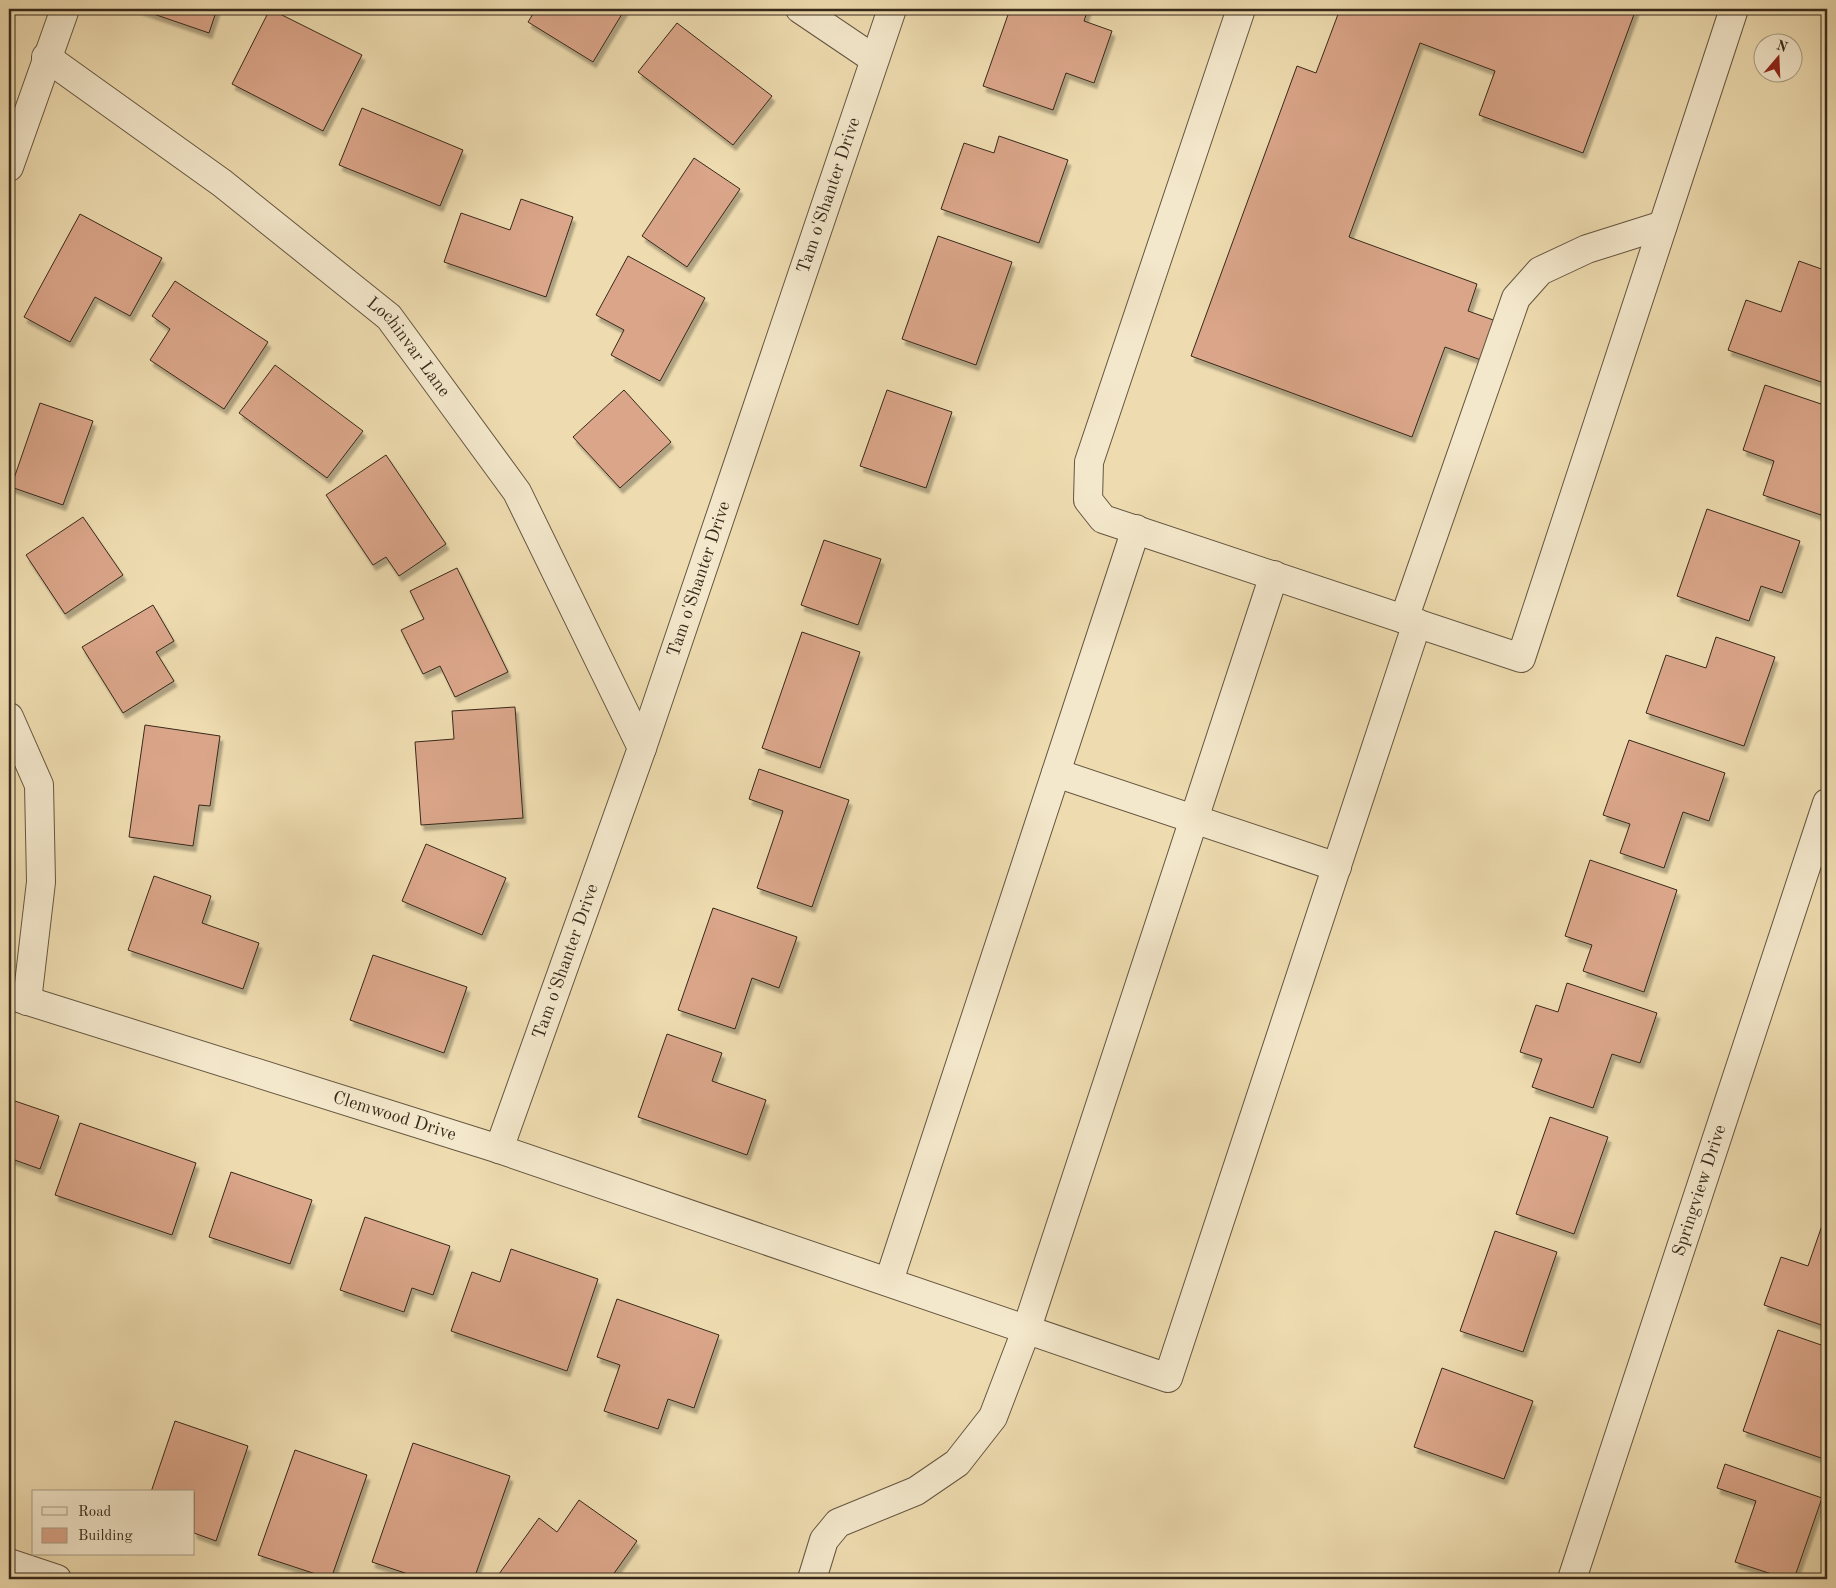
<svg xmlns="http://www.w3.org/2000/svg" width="1836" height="1588" font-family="'Old Standard TT',serif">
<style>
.building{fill:#daa589;stroke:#37291a;filter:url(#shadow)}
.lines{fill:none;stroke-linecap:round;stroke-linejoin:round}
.minor-casing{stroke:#655640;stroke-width:30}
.minor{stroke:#f4e8cc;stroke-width:28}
.labels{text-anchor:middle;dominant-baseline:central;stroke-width:4;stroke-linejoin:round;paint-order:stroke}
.street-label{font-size:18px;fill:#37291a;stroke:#f4e8cc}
</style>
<defs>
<filter id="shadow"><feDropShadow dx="3" dy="5.5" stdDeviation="1" flood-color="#0004"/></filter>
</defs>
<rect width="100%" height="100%" fill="#eedcb0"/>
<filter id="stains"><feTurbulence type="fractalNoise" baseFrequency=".004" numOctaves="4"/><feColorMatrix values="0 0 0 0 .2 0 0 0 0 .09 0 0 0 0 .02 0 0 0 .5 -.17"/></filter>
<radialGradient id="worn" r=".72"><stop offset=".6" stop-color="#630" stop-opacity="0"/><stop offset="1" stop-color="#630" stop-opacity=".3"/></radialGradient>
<g class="building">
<path d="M 139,9 L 217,9 L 209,33 Z"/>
<path d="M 270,9 L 362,55 L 323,131 L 232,84 Z"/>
<path d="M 536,9 L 625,9 L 593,62 L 528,22 Z"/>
<path d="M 1010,9 L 1088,9 L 1084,21 L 1112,31 L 1094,83 L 1066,73 L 1053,110 L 983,86 Z"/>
<path d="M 1340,9 L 1636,9 L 1583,153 L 1479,115 L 1495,71 L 1420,43 L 1349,237 L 1477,284 L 1468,311 L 1496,321 L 1481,360 L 1445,347 L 1412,437 L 1191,356 L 1297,66 L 1316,73 Z"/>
<path d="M 677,23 L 772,96 L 733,145 L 638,72 Z"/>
<path d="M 362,108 L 463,150 L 440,206 L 339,165 Z"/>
<path d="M 999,136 L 1068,160 L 1039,243 L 941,209 L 964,143 L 994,153 Z"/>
<path d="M 694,158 L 740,189 L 687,267 L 642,236 Z"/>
<path d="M 521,199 L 573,217 L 546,297 L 444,262 L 461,213 L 510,230 Z"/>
<path d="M 80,214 L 162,258 L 130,316 L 95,297 L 70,342 L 24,317 Z"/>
<path d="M 938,236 L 1012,262 L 976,365 L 902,339 Z"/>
<path d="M 628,256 L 705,298 L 660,381 L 611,355 L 624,330 L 596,315 Z"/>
<path d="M 1799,261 L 1827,271 L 1827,384 L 1728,350 L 1746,300 L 1781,312 Z"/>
<path d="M 175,281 L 268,342 L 224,409 L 150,360 L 170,329 L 152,316 Z"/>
<path d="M 275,365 L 363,431 L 327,478 L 239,413 Z"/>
<path d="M 1765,385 L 1827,406 L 1827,496 L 1821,515 L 1763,495 L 1774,461 L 1743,450 Z"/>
<path d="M 624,390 L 671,442 L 620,488 L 573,437 Z"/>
<path d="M 887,390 L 952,412 L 926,488 L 860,466 Z"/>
<path d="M 40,403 L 93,421 L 63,505 L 11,487 Z"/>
<path d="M 386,455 L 446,544 L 399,576 L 386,557 L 373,565 L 326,495 Z"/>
<path d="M 1707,509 L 1800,541 L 1782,593 L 1761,586 L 1749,621 L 1677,596 Z"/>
<path d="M 83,517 L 123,575 L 65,614 L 26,555 Z"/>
<path d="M 824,540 L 881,559 L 858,625 L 801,605 Z"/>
<path d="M 457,568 L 508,672 L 455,697 L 440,666 L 423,674 L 401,630 L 424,619 L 410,591 Z"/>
<path d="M 153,605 L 174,641 L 156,652 L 174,681 L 123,713 L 82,647 Z"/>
<path d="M 802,632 L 860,652 L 820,768 L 762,748 Z"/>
<path d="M 1716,637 L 1775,657 L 1744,746 L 1646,713 L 1666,655 L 1706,668 Z"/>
<path d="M 515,707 L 523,818 L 421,825 L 415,742 L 454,739 L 452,711 Z"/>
<path d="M 145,725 L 220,736 L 210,806 L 199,805 L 193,846 L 129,837 Z"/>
<path d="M 1629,740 L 1725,773 L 1709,821 L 1683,812 L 1664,868 L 1620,853 L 1630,824 L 1603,815 Z"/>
<path d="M 759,769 L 849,800 L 812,907 L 757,888 L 783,811 L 749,799 Z"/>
<path d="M 426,844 L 506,878 L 482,935 L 402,901 Z"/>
<path d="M 1590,860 L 1677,890 L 1644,992 L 1583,971 L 1592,945 L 1565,936 Z"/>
<path d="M 154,876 L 211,896 L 202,923 L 259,943 L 243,989 L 128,950 Z"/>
<path d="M 713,908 L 797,937 L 779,988 L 752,978 L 735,1029 L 678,1010 Z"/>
<path d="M 373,955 L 467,987 L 444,1053 L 350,1020 Z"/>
<path d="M 1567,983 L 1657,1013 L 1640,1063 L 1612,1054 L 1593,1108 L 1532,1087 L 1542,1059 L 1520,1052 L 1536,1005 L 1558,1012 Z"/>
<path d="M 667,1034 L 722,1053 L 712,1081 L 766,1100 L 747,1155 L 638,1117 Z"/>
<path d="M 9,1099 L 59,1116 L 40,1169 L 9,1158 Z"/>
<path d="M 1550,1117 L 1608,1137 L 1574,1234 L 1516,1214 Z"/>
<path d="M 80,1123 L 196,1163 L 172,1235 L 55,1195 Z"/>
<path d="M 231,1172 L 312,1200 L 290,1264 L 209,1237 Z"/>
<path d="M 1827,1211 L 1827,1327 L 1764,1305 L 1781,1257 L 1808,1266 Z"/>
<path d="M 365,1217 L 450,1246 L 433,1295 L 412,1288 L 404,1312 L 340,1290 Z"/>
<path d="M 1495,1231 L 1557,1252 L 1523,1352 L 1460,1331 Z"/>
<path d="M 511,1249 L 598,1279 L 567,1371 L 451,1331 L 472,1272 L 500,1282 Z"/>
<path d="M 617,1299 L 719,1335 L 694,1408 L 668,1399 L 658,1429 L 604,1411 L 620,1365 L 597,1357 Z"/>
<path d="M 1778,1330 L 1827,1347 L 1827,1450 L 1824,1459 L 1743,1431 Z"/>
<path d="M 1442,1368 L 1533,1401 L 1504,1479 L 1414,1447 Z"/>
<path d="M 175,1421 L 248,1446 L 216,1541 L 194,1533 L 194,1492 L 151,1492 Z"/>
<path d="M 413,1443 L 510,1476 L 474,1579 L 423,1579 L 372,1562 Z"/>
<path d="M 295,1450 L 367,1475 L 331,1579 L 258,1555 Z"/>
<path d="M 1725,1464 L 1822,1498 L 1794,1579 L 1787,1579 L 1735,1562 L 1756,1501 L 1717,1488 Z"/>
<path d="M 579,1500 L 637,1541 L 610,1579 L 506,1579 L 499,1574 L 539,1518 L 557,1532 Z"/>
<path d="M 1706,1574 L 1721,1579 L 1705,1579 Z"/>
</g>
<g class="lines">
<g class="minor-casing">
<g id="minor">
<path d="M 800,9 L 874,59"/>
<path d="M 1241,9 L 1089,462 L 1088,500 L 1103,519 L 1521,658 L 1734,9"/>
<path id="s1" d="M 46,57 L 222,183 L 389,317 L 517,492 L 642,748"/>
<path d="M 9,167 L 65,9"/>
<path d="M 1404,619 L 1516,298 L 1540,271 L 1587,249 L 1663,225"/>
<path d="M 9,717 L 39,785 L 41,882 L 27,1001"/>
<path d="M 1056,773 L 1337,867"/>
<path id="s2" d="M 9,995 L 499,1149 L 1168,1378 L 1417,623"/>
<path id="s3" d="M 499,1149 L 642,748 L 892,9"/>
<path d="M 889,1281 L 1136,529"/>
<path d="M 9,1563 L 57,1579"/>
<path d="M 812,1579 L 824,1540 L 838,1523 L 916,1491 L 957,1463 L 993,1417 L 1027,1328 L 1274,575"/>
<path id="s4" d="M 1572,1579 L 1827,803"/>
</g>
</g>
<use href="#minor" class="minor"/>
</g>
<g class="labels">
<g class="street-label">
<text stroke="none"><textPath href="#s3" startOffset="1009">Tam o'Shanter Drive</textPath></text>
<text stroke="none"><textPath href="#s1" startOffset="466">Lochinvar Lane</textPath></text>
<text stroke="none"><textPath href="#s3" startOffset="604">Tam o'Shanter Drive</textPath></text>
<text stroke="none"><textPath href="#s3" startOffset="199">Tam o'Shanter Drive</textPath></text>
<text stroke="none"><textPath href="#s2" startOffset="404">Clemwood Drive</textPath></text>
<text stroke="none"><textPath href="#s4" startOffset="409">Springview Drive</textPath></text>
</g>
</g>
<rect width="1836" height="1588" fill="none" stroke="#eedcb0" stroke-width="30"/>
<rect x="10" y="10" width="1816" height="1568" fill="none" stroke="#37291a" stroke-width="2.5"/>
<rect x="15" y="15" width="1806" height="1558" fill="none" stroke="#37291a"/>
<rect x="32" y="1490" width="162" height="65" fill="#f4e8cc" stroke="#a89c85"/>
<rect x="42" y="1507" width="25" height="8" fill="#f4e8cc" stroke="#a89c85"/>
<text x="78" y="1516" font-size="15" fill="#37291a">Road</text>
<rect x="42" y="1528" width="25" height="15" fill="#daa589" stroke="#a89c85"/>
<text x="78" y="1540" font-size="15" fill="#37291a">Building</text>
<g transform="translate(1778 58) rotate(19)"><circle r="24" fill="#f4e8cc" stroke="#a89c85"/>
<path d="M0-4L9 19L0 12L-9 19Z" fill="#8f2418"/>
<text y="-8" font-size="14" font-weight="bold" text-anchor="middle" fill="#37291a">N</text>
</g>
<rect width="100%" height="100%" filter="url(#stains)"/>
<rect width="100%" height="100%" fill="url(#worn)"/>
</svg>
